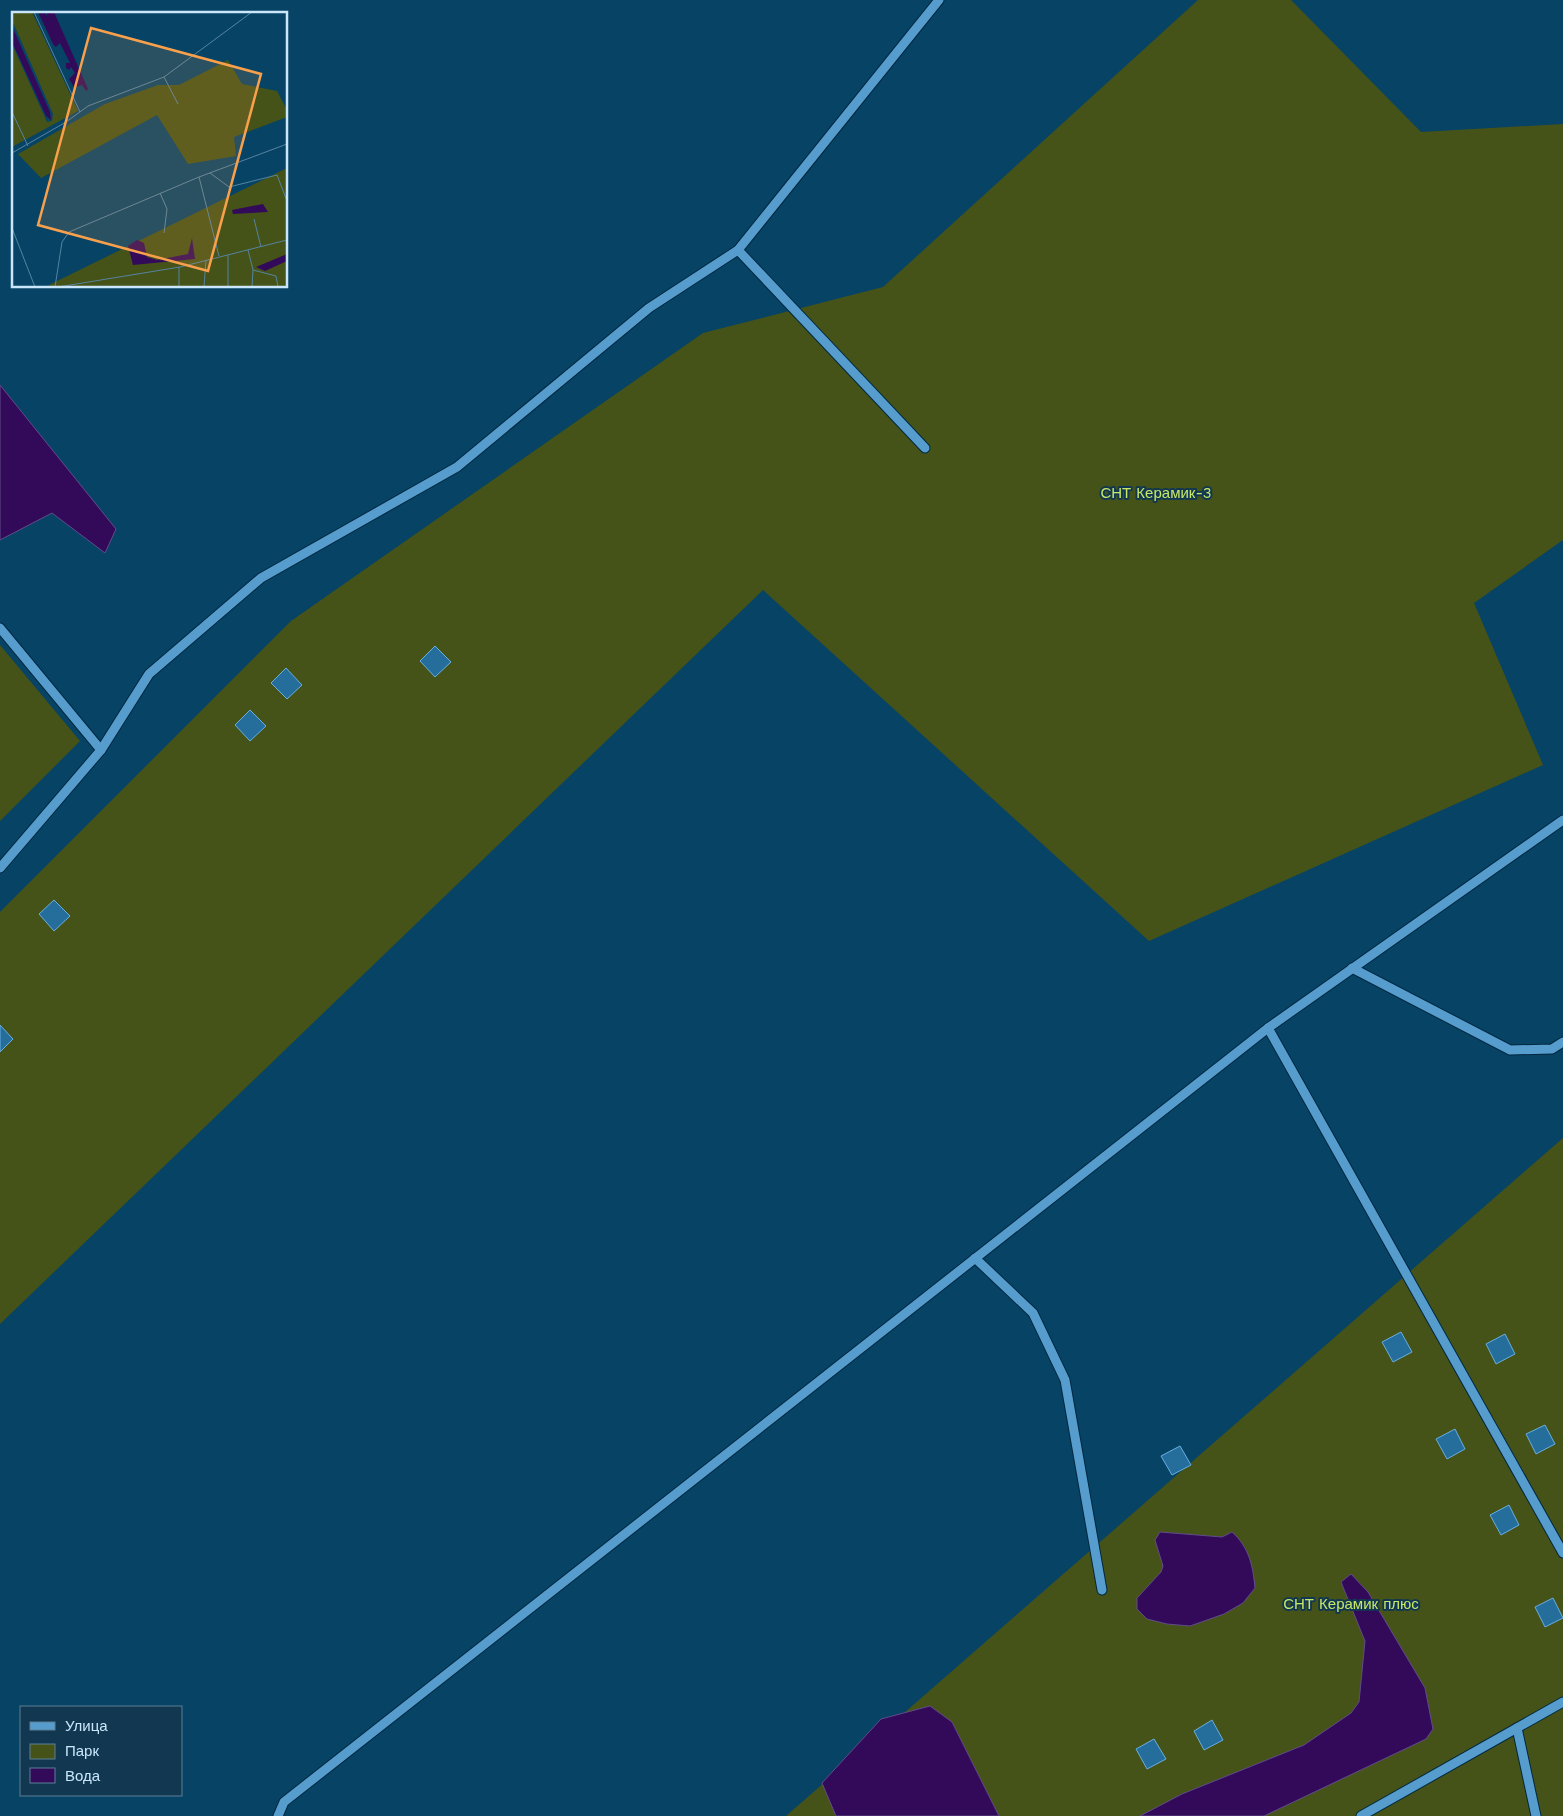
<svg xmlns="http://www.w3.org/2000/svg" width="1563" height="1816" font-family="'Work Sans',sans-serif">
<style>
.green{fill:#465318}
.water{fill:#330a5a;stroke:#604c8a}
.building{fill:#256e9c;stroke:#68aee0}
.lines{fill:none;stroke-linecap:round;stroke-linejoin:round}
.minor-casing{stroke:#012840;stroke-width:11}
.minor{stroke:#569ccd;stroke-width:9}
.labels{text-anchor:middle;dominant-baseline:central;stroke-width:4;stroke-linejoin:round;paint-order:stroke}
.park-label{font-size:15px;fill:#c8e766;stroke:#123851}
.inset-road{fill:none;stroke:#5584a1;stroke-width:1}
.view{fill:#f9a04c;fill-opacity:0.15;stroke:#f9a04c;stroke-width:2.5}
.inset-edge{fill:none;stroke:#cae6fb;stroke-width:2.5}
</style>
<rect width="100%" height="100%" fill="#074365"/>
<g class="green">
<path d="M 1198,0 L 1291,0 L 1421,132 L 1563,124 L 1563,540 L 1474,603 L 1543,765 L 1149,941 L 763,590 L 0,1324 L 0,912 L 291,621 L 703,333 L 883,287 Z"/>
<path d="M 0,645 L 80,741 L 0,821 Z"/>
<path d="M 1563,1138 L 1563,1816 L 786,1816 Z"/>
</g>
<g class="water">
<path d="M 0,385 L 116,529 L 105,553 L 52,513 L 0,540 Z"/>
<path d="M 1160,1532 L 1222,1537 L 1232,1532 C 1249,1547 1253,1566 1255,1588 L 1243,1603 L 1224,1614 L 1190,1626 L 1167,1624 L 1147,1619 L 1137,1609 L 1137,1598 L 1161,1572 L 1163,1566 L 1155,1540 Z"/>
<path d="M 1351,1574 L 1368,1592 L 1425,1688 L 1433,1729 L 1426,1739 L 1264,1816 L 1140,1816 L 1182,1794 L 1304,1745 L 1351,1713 L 1359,1702 L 1365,1641 L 1341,1582 Z"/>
<path d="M 930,1706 L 952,1722 L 999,1816 L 836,1816 L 822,1783 L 881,1719 Z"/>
</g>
<g class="building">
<path d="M 435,646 L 451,662 L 435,677 L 420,661 Z"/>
<path d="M 286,668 L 302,685 L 287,699 L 271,683 Z"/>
<path d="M 250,710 L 266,726 L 250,741 L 235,725 Z"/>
<path d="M 54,900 L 70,916 L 54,931 L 39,914 Z"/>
<path d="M 0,1025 L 13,1039 L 0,1052 Z"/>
<path d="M 1401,1332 L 1412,1352 L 1393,1362 L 1382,1342 Z"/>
<path d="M 1505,1334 L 1515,1354 L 1496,1364 L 1486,1344 Z"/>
<path d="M 1545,1425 L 1555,1444 L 1536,1454 L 1526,1434 Z"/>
<path d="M 1455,1429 L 1465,1449 L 1447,1459 L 1436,1439 Z"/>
<path d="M 1180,1446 L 1191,1465 L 1172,1475 L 1161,1456 Z"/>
<path d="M 1509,1505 L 1519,1525 L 1501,1535 L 1490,1515 Z"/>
<path d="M 1553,1598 L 1563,1618 L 1545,1627 L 1535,1607 Z"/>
<path d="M 1212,1720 L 1223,1740 L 1204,1750 L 1194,1731 Z"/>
<path d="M 1154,1739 L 1166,1759 L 1147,1769 L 1136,1749 Z"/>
</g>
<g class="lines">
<g class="minor-casing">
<g id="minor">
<path d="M 738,250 L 925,448"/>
<path d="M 0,628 L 101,750"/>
<path d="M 0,868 L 101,750 L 149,674 L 261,578 L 457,467 L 649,308 L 738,250 L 939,0"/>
<path d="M 1352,968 L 1510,1050 L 1552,1049 L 1563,1042"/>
<path d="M 1268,1028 L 1563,1553"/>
<path d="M 975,1258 L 1033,1313 L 1065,1380 L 1102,1590"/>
<path d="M 1517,1728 L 1536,1816"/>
<path d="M 278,1816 L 284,1802 L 1268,1028 L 1563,820"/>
<path d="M 1361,1816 L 1563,1702"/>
</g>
</g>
<use href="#minor" class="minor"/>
</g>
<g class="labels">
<g class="park-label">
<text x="1156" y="493">СНТ Керамик-3</text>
<text x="1351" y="1604">СНТ Керамик плюс</text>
</g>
</g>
<g transform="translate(12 12)">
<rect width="275" height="275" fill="#074365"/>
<path d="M 0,0 L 20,0 L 66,99 L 0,135 L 0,32 L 35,110 L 40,109 L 41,102 L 0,8 ZM 216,48 L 230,72 L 265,79 L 275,98 L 275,105 L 222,125 L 224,144 L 176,152 L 145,103 L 29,166 L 6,142 L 93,92 L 146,73 L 167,73 ZM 275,156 L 275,275 L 38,275 L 37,273 Z" fill="#465318"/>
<path d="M 26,0 L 33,0 L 35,4 L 35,0 L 42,0 L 76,77 L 74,79 L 70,73 L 62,75 L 57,67 L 63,61 L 59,55 L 57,58 L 54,56 L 54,51 L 58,51 L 48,31 L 44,35 L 41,32 ZM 0,14 L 38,100 L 39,108 L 34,104 L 0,30 ZM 251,192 L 256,200 L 221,202 L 220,198 ZM 180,226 L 183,247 L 121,253 L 116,234 L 125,228 L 132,231 L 135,245 L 145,248 L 176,242 ZM 275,242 L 275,249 L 253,259 L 244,255 Z" fill="#330a5a"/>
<path class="inset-road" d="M 22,0 L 68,100M 152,65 L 166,92M 0,100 L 16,134M 0,141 L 54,110 L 76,94 L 152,65 L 240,0M 198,161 L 217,175 L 265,163 L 275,189M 187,165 L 207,244M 148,181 L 155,197 L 152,221M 242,207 L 249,235M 0,216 L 23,275M 236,238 L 241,258 L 264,264 L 266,275M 43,275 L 50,230 L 57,220 L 187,165 L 275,132M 46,275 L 168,255 L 275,228M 167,275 L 167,255M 192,275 L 194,248M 216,275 L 216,243M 240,275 L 241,258"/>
<path class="view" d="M 79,16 L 249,62 L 196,259 L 26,213 Z"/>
<rect width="275" height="275" class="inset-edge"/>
</g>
<rect x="20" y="1706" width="162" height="90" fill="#123851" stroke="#5c7e95"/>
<rect x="30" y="1722" width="25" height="8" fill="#569ccd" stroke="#5c7e95"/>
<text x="65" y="1731" font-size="15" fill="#cae6fb">Улица</text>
<rect x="30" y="1744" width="25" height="15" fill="#465318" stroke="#5c7e95"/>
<text x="65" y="1756" font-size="15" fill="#cae6fb">Парк</text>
<rect x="30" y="1768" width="25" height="15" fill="#330a5a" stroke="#5c7e95"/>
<text x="65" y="1781" font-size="15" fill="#cae6fb">Вода</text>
</svg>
